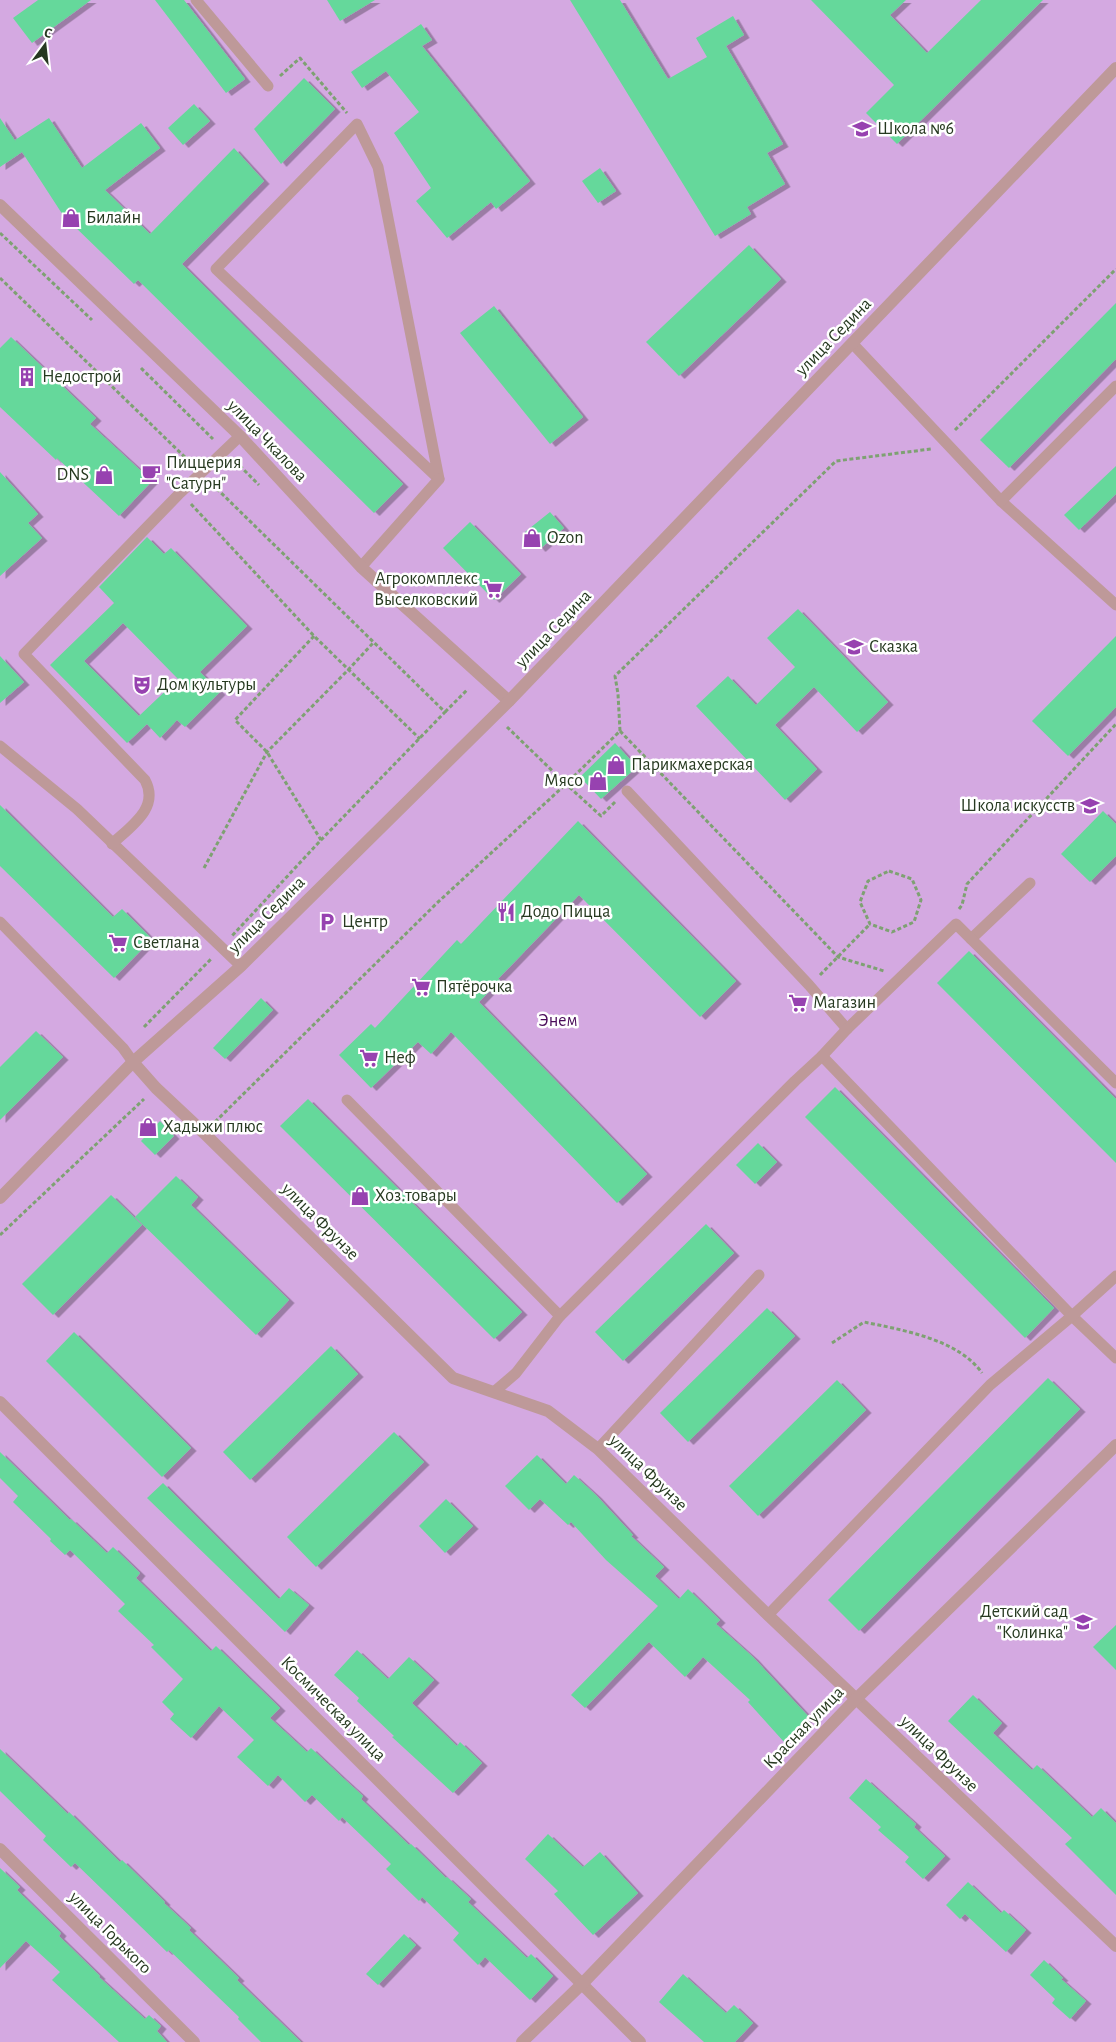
<svg xmlns="http://www.w3.org/2000/svg" width="1116" height="2042" font-family="'Alegreya Sans',sans-serif">
<style>
.green{fill:#d4a9e1}
.building{fill:#65d89b;fill-rule:evenodd;filter:url(#shadow)}
.lines{fill:none;stroke-linecap:round;stroke-linejoin:round}
.path{stroke:#7ea172;stroke-width:3;stroke-dasharray:4 2.5;stroke-linecap:butt}
.service{stroke:#be9999;stroke-width:11}
.minor{stroke:#be9999;stroke-width:12}
.tertiary{stroke:#be9999;stroke-width:12}
.labels{text-anchor:middle;dominant-baseline:central;stroke-width:5;stroke-linejoin:round;paint-order:stroke}
.poi-label{font-size:18px;fill:#263920;stroke:#fff;text-anchor:start}
.street-label{font-size:18px;fill:#263920;stroke:#fff}
.park-label{font-size:18px;fill:#4a0c5a;stroke:#fff}
</style>
<defs>
<filter id="shadow"><feDropShadow dx="5.5" dy="3" stdDeviation="0" flood-color="#0004"/></filter>
</defs>
<rect width="100%" height="100%" fill="#c7f8b6"/>
<rect class="green" x="0" y="0" width="1116" height="2042"/>
<g class="building">
<path d="M 38,0 L 91,0 L 32,43 L 13,18 Z"/>
<path d="M 155,0 L 184,0 L 245,79 L 226,93 Z"/>
<path d="M 327,0 L 375,0 L 340,21 Z"/>
<path d="M 570,0 L 620,0 L 668,79 L 707,57 L 696,38 L 733,16 L 744,35 L 726,46 L 783,144 L 767,153 L 785,184 L 747,207 L 751,214 L 715,236 Z"/>
<path d="M 811,0 L 906,0 L 890,15 L 927,53 L 981,0 L 1043,0 L 897,144 L 866,113 L 894,85 Z"/>
<path d="M 421,24 L 432,40 L 422,46 L 530,181 L 496,209 L 491,202 L 447,238 L 416,201 L 431,188 L 394,133 L 419,112 L 386,71 L 362,88 L 351,72 Z"/>
<path d="M 304,78 L 335,109 L 281,164 L 254,129 Z"/>
<path d="M 194,104 L 210,121 L 183,145 L 168,128 Z"/>
<path d="M 0,118 L 16,142 L 15,140 L 49,118 L 82,168 L 141,123 L 160,148 L 105,190 L 150,234 L 234,148 L 264,181 L 182,264 L 403,484 L 374,513 L 138,280 L 134,284 L 72,224 L 70,226 L 22,152 L 0,167 Z"/>
<path d="M 600,168 L 616,191 L 598,203 L 582,181 Z"/>
<path d="M 749,245 L 781,279 L 679,376 L 646,342 Z"/>
<path d="M 1116,303 L 1116,359 L 1009,468 L 980,440 Z"/>
<path d="M 494,306 L 583,417 L 550,444 L 460,333 Z"/>
<path d="M 11,337 L 96,418 L 90,424 L 152,481 L 119,516 L 57,458 L 56,460 L 0,407 L 0,348 Z"/>
<path d="M 1116,466 L 1116,494 L 1079,530 L 1064,515 Z"/>
<path d="M 0,472 L 38,514 L 28,523 L 42,538 L 0,576 Z"/>
<path d="M 550,512 L 564,528 L 540,549 L 525,532 Z"/>
<path d="M 470,522 L 521,574 L 494,600 L 443,548 Z"/>
<path d="M 147,537 L 164,554 L 171,548 L 247,626 L 200,672 L 220,692 L 185,727 L 177,720 L 160,738 L 147,724 L 127,743 L 50,665 L 114,603 L 99,587 ZM 123,623 L 178,679 L 139,716 L 84,661 Z"/>
<path d="M 798,609 L 888,702 L 857,732 L 814,687 L 775,725 L 817,769 L 785,800 L 696,706 L 728,676 L 756,705 L 795,667 L 767,638 Z"/>
<path d="M 1116,636 L 1116,707 L 1068,756 L 1032,721 Z"/>
<path d="M 0,656 L 24,682 L 0,703 Z"/>
<path d="M 615,743 L 637,767 L 601,799 L 580,777 Z"/>
<path d="M 0,805 L 113,917 L 122,909 L 152,939 L 114,978 L 0,866 Z"/>
<path d="M 1103,811 L 1116,824 L 1116,856 L 1090,882 L 1061,854 Z"/>
<path d="M 578,821 L 736,981 L 700,1017 L 579,895 L 498,979 L 500,980 L 479,1002 L 647,1174 L 617,1203 L 451,1032 L 431,1054 L 418,1042 L 371,1088 L 339,1055 L 371,1024 L 375,1028 L 457,940 L 461,944 Z"/>
<path d="M 969,951 L 1116,1099 L 1116,1163 L 937,983 Z"/>
<path d="M 261,998 L 273,1010 L 225,1059 L 213,1048 Z"/>
<path d="M 36,1031 L 63,1057 L 0,1120 L 0,1067 Z"/>
<path d="M 835,1087 L 1054,1308 L 1025,1338 L 805,1117 Z"/>
<path d="M 308,1099 L 522,1312 L 494,1339 L 280,1126 Z"/>
<path d="M 160,1121 L 174,1136 L 155,1155 L 141,1141 Z"/>
<path d="M 758,1143 L 777,1162 L 755,1184 L 736,1165 Z"/>
<path d="M 176,1176 L 198,1197 L 191,1205 L 289,1300 L 256,1335 L 135,1217 Z"/>
<path d="M 111,1195 L 142,1225 L 53,1315 L 22,1284 Z"/>
<path d="M 706,1224 L 734,1253 L 623,1361 L 595,1332 Z"/>
<path d="M 767,1308 L 795,1336 L 688,1442 L 660,1413 Z"/>
<path d="M 74,1332 L 191,1448 L 162,1477 L 46,1361 Z"/>
<path d="M 331,1346 L 358,1374 L 250,1480 L 223,1452 Z"/>
<path d="M 1048,1378 L 1080,1409 L 859,1631 L 828,1600 Z"/>
<path d="M 837,1380 L 866,1410 L 758,1516 L 729,1486 Z"/>
<path d="M 394,1432 L 424,1462 L 316,1567 L 287,1537 Z"/>
<path d="M 0,1452 L 70,1520 L 71,1519 L 107,1553 L 113,1547 L 140,1573 L 136,1578 L 211,1651 L 216,1646 L 280,1708 L 270,1718 L 307,1752 L 311,1748 L 342,1777 L 363,1796 L 361,1799 L 409,1845 L 411,1844 L 446,1878 L 447,1877 L 471,1899 L 468,1902 L 527,1958 L 531,1954 L 553,1976 L 530,2000 L 485,1957 L 478,1965 L 453,1940 L 459,1933 L 422,1897 L 419,1901 L 386,1869 L 391,1864 L 342,1817 L 339,1821 L 312,1795 L 305,1802 L 278,1775 L 268,1786 L 237,1757 L 254,1740 L 219,1706 L 191,1738 L 170,1719 L 174,1714 L 162,1702 L 183,1679 L 151,1647 L 154,1645 L 118,1611 L 125,1604 L 70,1550 L 65,1555 L 50,1541 L 51,1539 L 13,1502 L 18,1496 L 0,1478 Z"/>
<path d="M 537,1455 L 566,1484 L 574,1475 L 596,1495 L 633,1535 L 631,1536 L 664,1567 L 655,1576 L 679,1599 L 688,1589 L 720,1620 L 716,1624 L 753,1657 L 809,1717 L 784,1742 L 748,1702 L 750,1700 L 703,1657 L 685,1677 L 649,1642 L 585,1708 L 571,1695 L 658,1606 L 606,1560 L 571,1522 L 568,1525 L 540,1499 L 529,1510 L 505,1486 Z"/>
<path d="M 163,1483 L 279,1599 L 289,1588 L 309,1605 L 285,1632 L 147,1498 Z"/>
<path d="M 446,1499 L 473,1526 L 445,1553 L 419,1526 Z"/>
<path d="M 1116,1625 L 1116,1670 L 1093,1647 Z"/>
<path d="M 357,1650 L 388,1679 L 409,1657 L 434,1680 L 412,1703 L 457,1746 L 460,1742 L 482,1763 L 453,1793 L 392,1737 L 394,1736 L 357,1701 L 359,1698 L 334,1675 Z"/>
<path d="M 973,1695 L 1002,1723 L 993,1733 L 1032,1770 L 1037,1765 L 1092,1817 L 1101,1808 L 1116,1823 L 1116,1895 L 1065,1844 L 1072,1838 L 948,1721 Z"/>
<path d="M 0,1749 L 68,1814 L 69,1812 L 120,1862 L 122,1860 L 165,1902 L 164,1903 L 191,1928 L 189,1930 L 239,1978 L 237,1980 L 301,2042 L 261,2042 L 238,2019 L 239,2017 L 169,1950 L 167,1952 L 75,1863 L 71,1867 L 43,1840 L 46,1836 L 0,1791 Z"/>
<path d="M 866,1779 L 916,1824 L 914,1827 L 945,1856 L 923,1879 L 905,1862 L 909,1857 L 878,1830 L 881,1827 L 849,1798 Z"/>
<path d="M 548,1834 L 583,1867 L 600,1852 L 638,1893 L 593,1935 L 554,1894 L 558,1891 L 525,1859 Z"/>
<path d="M 0,1868 L 20,1887 L 17,1890 L 61,1933 L 59,1936 L 100,1976 L 99,1977 L 145,2019 L 149,2015 L 161,2026 L 157,2031 L 167,2042 L 119,2042 L 52,1980 L 60,1972 L 26,1941 L 0,1968 Z"/>
<path d="M 968,1882 L 1001,1913 L 1004,1910 L 1026,1930 L 1006,1952 L 965,1914 L 960,1919 L 946,1905 Z"/>
<path d="M 404,1934 L 416,1945 L 378,1985 L 366,1974 Z"/>
<path d="M 1044,1960 L 1063,1978 L 1061,1979 L 1086,2001 L 1070,2019 L 1052,2003 L 1055,1999 L 1030,1975 Z"/>
<path d="M 683,1974 L 726,2013 L 734,2005 L 753,2023 L 735,2042 L 704,2042 L 659,2002 Z"/>
</g>
<g class="lines">
<g class="path">
<path d="M 280,76 L 300,58 L 347,113"/>
<path d="M 0,233 L 92,320"/>
<path d="M 0,278 L 190,462"/>
<path d="M 141,368 L 213,439"/>
<path d="M 955,430 L 1116,269"/>
<path d="M 235,461 L 259,485"/>
<path d="M 212,484 L 445,712 L 321,840 L 231,937"/>
<path d="M 191,504 L 314,636 L 420,739"/>
<path d="M 314,636 L 235,720 L 267,752 L 321,840"/>
<path d="M 445,712 L 468,689"/>
<path d="M 620,731 L 838,957 L 884,971"/>
<path d="M 615,802 L 601,816 L 566,784 L 620,731 L 618,694 L 615,676 L 836,461 L 931,449"/>
<path d="M 204,868 L 267,752 L 349,669 L 373,643"/>
<path d="M 889,871 L 912,879 L 921,900 L 914,922 L 892,932 L 870,924 L 860,902 L 868,881 Z"/>
<path d="M 959,909 L 962,905 L 967,884 L 1116,724"/>
<path d="M 820,975 L 870,924"/>
<path d="M 144,1027 L 212,958"/>
<path d="M 215,1122 L 437,903 L 566,784 L 507,727"/>
<path d="M 0,1235 L 144,1099"/>
<path d="M 832,1343 L 864,1322 C 902,1330 958,1339 982,1373"/>
</g>
<g class="service">
<path d="M 196,0 L 268,86"/>
<path d="M 357,124 L 378,167 L 439,479 L 216,269 Z"/>
<path d="M 852,343 L 1001,501 L 1116,605"/>
<path d="M 1001,501 L 1116,386"/>
<path d="M 361,567 L 439,479"/>
<path d="M 0,746 L 77,809 L 241,966"/>
<path d="M 627,791 L 809,985 L 847,1029"/>
<path d="M 112,844 C 131,826 160,808 145,780 L 24,654 L 180,493 L 240,436"/>
<path d="M 0,922 L 123,1048 L 133,1062"/>
<path d="M 971,939 L 1030,883"/>
<path d="M 822,1056 L 1072,1316 L 1116,1358"/>
<path d="M 347,1100 L 560,1316"/>
<path d="M 494,1392 L 516,1373 L 560,1316 L 795,1081 L 822,1056 L 847,1029 L 956,924 L 1116,1083"/>
<path d="M 598,1449 L 759,1275"/>
<path d="M 768,1615 L 990,1385 L 1072,1316 L 1116,1276"/>
</g>
<g class="minor">
<path d="M 0,205 L 240,436 L 361,567 L 509,701"/>
<path d="M 133,1062 L 156,1088 L 204,1133 L 453,1378 L 548,1411 L 598,1449 L 768,1615 L 1116,1946"/>
<path d="M 0,1402 L 640,2042"/>
<path d="M 0,1849 L 194,2042"/>
<path d="M 522,2042 L 583,1983 L 856,1699 L 1116,1445"/>
</g>
<path class="tertiary" d="M 0,1198 L 133,1062 L 241,966 L 509,701 L 1116,68"/>
</g>
<defs>
<g id="school-bare" transform="scale(1.5)"><path d="M0-5L7-2L0 1L-7-2ZM-4 1L0 2.5L4 1V4Q0 6-4 4Z" fill="#9742b0" stroke="#fff" stroke-width="2.5" paint-order="stroke"/></g>
<g id="shop-bare" transform="scale(1.5)"><path d="M-5-2.5h2.3a2.7 3.5 0 0 1 5.4 0H5L5.5 6h-11ZM-1.5-2.5h3a1.5 2.3 0 0 0-3 0Z" fill="#9742b0" stroke="#fff" stroke-width="2.5" paint-order="stroke"/></g>
<g id="building-bare" transform="scale(1.5)"><path d="M-4-6H4V6H1V3H-1V6H-4ZM-2.5-4.3h1.7v1.8h-1.7ZM.8-4.3h1.7v1.8H.8ZM-2.5-1h1.7V.8h-1.7ZM.8-1h1.7V.8H.8Z" fill="#9742b0" stroke="#fff" stroke-width="2.5" paint-order="stroke"/></g>
<g id="cafe-bare" transform="scale(1.5)"><path d="M-5.5-4.5H6V0H3Q3 3.5 0 3.5H-2.5Q-5.5 3.5-5.5 0ZM3-3.2v2h1.7v-2ZM-6 4.5H4V6H-6Z" fill="#9742b0" stroke="#fff" stroke-width="2.5" paint-order="stroke"/></g>
<g id="supermarket-bare" transform="scale(1.5)"><path d="M-6-5.5h2.5l.6 2H6L4.5 2H-2.5L-4.4-4H-6ZM-1.5 3.2a1.3 1.3 0 1 0 .1 0ZM3 3.2a1.3 1.3 0 1 0 .1 0Z" fill="#9742b0" stroke="#fff" stroke-width="2.5" paint-order="stroke"/></g>
<g id="theatre-bare" transform="scale(1.5)"><path d="M-5-5.5Q0-4 5-5.5V0Q5 5 0 6Q-5 5-5 0ZM-3.3-2.5H-1v1.5H-3.3ZM1-2.5H3.3v1.5H1ZM-2.8 1Q0 5.5 2.8 1Z" fill="#9742b0" stroke="#fff" stroke-width="2.5" paint-order="stroke"/></g>
<g id="restaurant-bare" transform="scale(1.5)"><path d="M-5-6h1v4h1v-4h1v4h1v-4h1v5L-1.5 .5V6h-2V.5L-5-1ZM5-6V6H3V1.5H1.5Q1.5-4 5-6Z" fill="#9742b0" stroke="#fff" stroke-width="2.5" paint-order="stroke"/></g>
<g id="parking-bare" transform="scale(1.5)"><path d="M-3.5-5.5H1a3.5 3.5 0 0 1 0 7H-1V5.5H-3.5ZM-1-3.4V-.6H.8a1.4 1.4 0 0 0 0-2.8Z" fill="#9742b0" stroke="#fff" stroke-width="2.5" paint-order="stroke"/></g>
</defs>
<g fill-rule="evenodd">
<use href="#school-bare" x="862" y="129"/>
<use href="#shop-bare" x="71" y="218"/>
<use href="#building-bare" x="27" y="377"/>
<use href="#cafe-bare" x="151" y="473"/>
<use href="#shop-bare" x="104" y="475"/>
<use href="#shop-bare" x="532" y="538"/>
<use href="#supermarket-bare" x="493" y="589"/>
<use href="#school-bare" x="854" y="647"/>
<use href="#theatre-bare" x="142" y="685"/>
<use href="#shop-bare" x="616" y="765"/>
<use href="#shop-bare" x="598" y="781"/>
<use href="#school-bare" x="1090" y="806"/>
<use href="#restaurant-bare" x="506" y="912"/>
<use href="#parking-bare" x="327" y="922"/>
<use href="#supermarket-bare" x="118" y="943"/>
<use href="#supermarket-bare" x="421" y="987"/>
<use href="#supermarket-bare" x="798" y="1003"/>
<use href="#supermarket-bare" x="369" y="1058"/>
<use href="#shop-bare" x="148" y="1127"/>
<use href="#shop-bare" x="360" y="1196"/>
<use href="#school-bare" x="1083" y="1622"/>
</g>
<g class="labels">
<g class="poi-label">
<text x="877" y="129">Школа №6</text>
<text x="86" y="218">Билайн</text>
<text x="42" y="377">Недострой</text>
<text x="166" y="463">Пиццерия<tspan x="166" dy="21">"Сатурн"</tspan></text>
<text x="89" y="475" text-anchor="end">DNS</text>
<text x="547" y="538">Ozon</text>
<text x="478" y="579" text-anchor="end">Агрокомплекс<tspan x="478" dy="21">Выселковский</tspan></text>
<text x="869" y="647">Сказка</text>
<text x="157" y="685">Дом культуры</text>
<text x="631" y="765">Парикмахерская</text>
<text x="583" y="781" text-anchor="end">Мясо</text>
<text x="1075" y="806" text-anchor="end">Школа искусств</text>
<text x="521" y="912">Додо Пицца</text>
<text x="342" y="922">Центр</text>
<text x="133" y="943">Светлана</text>
<text x="436" y="987">Пятёрочка</text>
<text x="813" y="1003">Магазин</text>
<text x="384" y="1058">Неф</text>
<text x="163" y="1127">Хадыжи плюс</text>
<text x="375" y="1196">Хоз.товары</text>
<text x="1068" y="1612" text-anchor="end">Детский сад<tspan x="1068" dy="21">"Колинка"</tspan></text>
</g>
<g class="street-label">
<text transform="translate(834 337) rotate(-46)">улица Седина</text>
<text transform="translate(267 441) rotate(46)">улица Чкалова</text>
<text transform="translate(554 629) rotate(-46)">улица Седина</text>
<text transform="translate(267 915) rotate(-45)">улица Седина</text>
<text transform="translate(320 1222) rotate(45)">улица Фрунзе</text>
<text transform="translate(648 1473) rotate(44)">улица Фрунзе</text>
<text transform="translate(333 1709) rotate(45)">Космическая улица</text>
<text transform="translate(804 1728) rotate(-46)">Красная улица</text>
<text transform="translate(939 1754) rotate(44)">улица Фрунзе</text>
<text transform="translate(110 1933) rotate(45)">улица Горького</text>
</g>
<g class="park-label">
<text x="558" y="1021">Энем</text>
</g>
</g>
<g transform="translate(45 45) rotate(15)" stroke="#ffffff" stroke-width="4" paint-order="stroke">
<path d="M0-4L9 19L0 12L-9 19Z" fill="#263920"/>
<text y="-8" font-size="14" font-weight="bold" text-anchor="middle" fill="#263920">С</text>
</g>
</svg>
